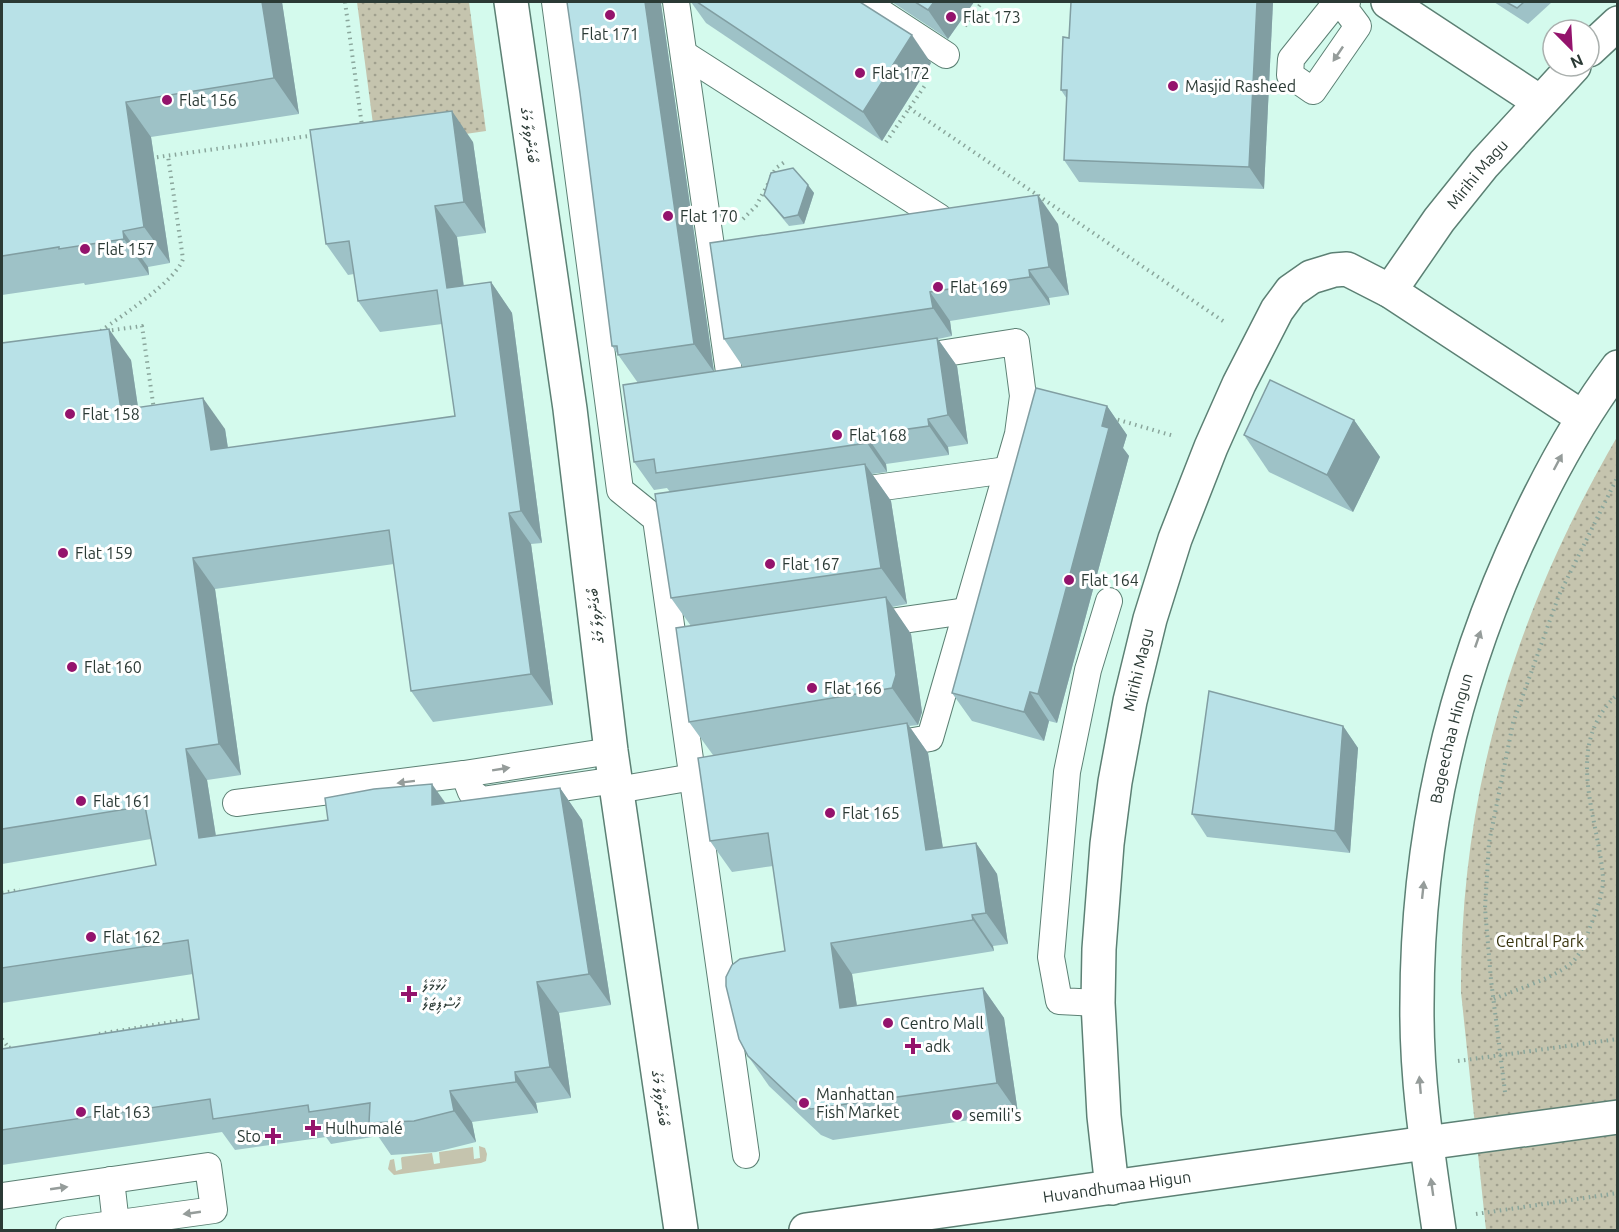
<svg xmlns="http://www.w3.org/2000/svg" width="1619" height="1232" viewBox="0 0 1619 1232" font-family="Ubuntu,'Noto Sans Thaana',sans-serif">
	<defs>
		<pattern id="park-dots" width="8" height="8" patternUnits="userSpaceOnUse" patternTransform="scale(1.5)"><rect width="8" height="8" fill="#c5c4ae"/><path d="M2 2h.1M6 6h.1" fill="none" stroke="#a0a08e" stroke-width="1.8" stroke-linecap="round"/></pattern>
	</defs>
	<rect width="100%" height="100%" fill="#d4faed"/>
	<path fill="#c5c4ae" d="M479,1146l6,2 2,6 -1,7 -5,2 -87,12 -6,-6 2,-9 4,-1 2,12 6,-2 -1,-11 1,-1 30,-4 2,11 6,-1 -1,-11 34,-5 1,12 6,-1z"/>
	<g fill="url(#park-dots)">
		<path d="M357,2h112l17,129 -110,16z"/>
		<path d="M1617,437v793h-131l-25,-238c-1,-203 55,-381 156,-555z"/>
	</g>
	<g fill="none" stroke-linecap="round" stroke-linejoin="round">
		<g stroke="#5c8074" stroke-width="28">
			<g id="lane">
				<path d="M555,2l65,488 36,29 90,636"/>
				<path d="M676,2l55,384"/>
				<path d="M865,2l81,53"/>
				<path d="M1343,6l15,20 -45,65 -23,-16 1,-16 40,-50 12,-3 4,-4"/>
				<path d="M684,54l255,163"/>
				<path d="M847,492l160,-22"/>
				<path d="M869,625l97,-14"/>
				<path d="M886,746l44,-8 88,-304 5,-38 -7,-54 -102,16"/>
				<path d="M611,751l-147,23 7,18 11,8 134,-20"/>
				<path d="M617,790l94,-16"/>
				<path d="M236,803l228,-29"/>
				<path d="M1098,1003l-39,-2 -8,-44 16,-185 21,-102 21,-69"/>
				<path d="M111,1180l5,44"/>
				<path d="M2,1196l206,-30 6,44 -145,20"/>
			</g>
		</g>
		<g stroke="#5c8074" stroke-width="36">
			<g id="street">
				<path d="M511,2l59,407 41,342 70,479"/>
				<path d="M1388,2l152,100"/>
				<path d="M1589,50l29,-27"/>
				<path id="s1" d="M1390,291l49,-71 45,-56 90,-98"/>
				<path d="M1426,1143l192,-26"/>
				<path id="s2" d="M1112,1188l-8,-72 -6,-113 1,-54 8,-105 8,-62 15,-81 20,-82 25,-80 36,-92 28,-63 38,-74 14,-19 20,-14 23,-7 13,-1 43,22 192,126"/>
			</g>
		</g>
		<g stroke="#5c8074" stroke-width="36">
			<g id="secondary">
				<path id="s3" d="M806,1230l620,-87"/>
				<path id="s4" d="M1439,1230c-11,-75 -23,-150 -22,-226 0,-167 37,-329 109,-480 26,-55 55,-108 92,-157"/>
			</g>
		</g>
		<g stroke="#8aa69c" stroke-width="4" stroke-dasharray="1.5 4.5" stroke-linecap="butt">
			<path d="M345,2l17,124"/>
			<path d="M965,26l17,-24"/>
			<path d="M909,108l317,215"/>
			<path d="M886,142l40,-58"/>
			<path d="M151,158l165,-23"/>
			<path d="M771,177l5,-9 10,-7"/>
			<path d="M743,219l13,-13 12,-22"/>
			<path d="M101,331c21,-16 74,-49 82,-72l-15,-103"/>
			<path d="M106,331l36,-5 12,84"/>
			<path d="M1112,418l62,18"/>
			<path d="M2,893l18,-3"/>
			<path d="M1494,999c23,-10 55,-19 75,-34 11,-8 16,-23 20,-35 6,-16 15,-37 14,-53 -5,-62 -41,-132 15,-183"/>
			<path d="M99,1034l85,-14"/>
			<path d="M2,1039l7,9 3,-1"/>
			<path d="M1458,1061l160,-22"/>
			<path d="M1505,1092l-14,-112 -6,-72 4,-65 24,-120 46,-128 59,-119"/>
			<path d="M1476,1214l142,-21"/>
		</g>
		<use href="#lane" stroke="#fff" stroke-width="26"/>
		<use href="#street" stroke="#fff" stroke-width="33"/>
		<use href="#secondary" stroke="#fff" stroke-width="33"/>
	</g>
	<g fill="#9ec2c7">
		<path d="M2,2h280l17,112 -148,23 19,126 -22,4 1,8 -64,10 -1,-2 -82,12z"/>
		<path d="M567,2h95l-1,2 53,367 29,-4 -19,-28 334,-115 11,71 -20,3 1,7 -100,16 2,15 -14,3 19,27 11,78 -20,3 1,8 -63,9 1,8 -15,2 19,27 16,103 -15,3 19,27 11,78 -4,13 -9,1 19,27 15,95 33,-5 21,31 11,70 -15,2 1,5 -142,23 5,32 126,-18 21,30 14,95 -185,27 -12,-5 -52,-49 -21,-30 37,-105 -12,-85 -41,6 -22,-31 3,-86 -24,-33 2,-96 -20,-28 -1,-106 -3,-4 -13,2 -20,-28 4,-79 -26,-37 -32,-253z"/>
		<path d="M691,2h169l71,61 -49,78 -176,-118z"/>
		<path d="M892,2h82l-26,37z"/>
		<path d="M1071,2h202l-9,187 -185,-7 -15,-22 3,-61 -6,-9 8,-52z"/>
		<path d="M1494,2h58l-24,22z"/>
		<path d="M473,142l13,91 -29,4 7,49 27,-4 21,31 30,230 -11,1 22,161 -120,17 -22,-31 -17,-127 -179,25 26,186 -34,5 9,56 230,-33 114,-15 22,32 29,185 -52,8 12,85 -35,5 2,10 -66,9 4,20 -40,10 -45,3 -13,-19 -47,8 -5,-7 -91,13 -13,-18 -220,33v-116l197,-30 -6,-45 -191,29v-109l154,-29 -5,-26 -149,25v-521l129,17 7,47 87,22 3,19 227,-32 -13,-92 -62,8 -22,-31 -4,-27 -6,1 -22,-31z"/>
		<path d="M808,185l6,8 -10,31 -15,2 -19,-23 -6,-8z"/>
		<path d="M1107,406l20,29 -4,13 6,8 -72,267 -8,-2 -5,20 -72,-20 -20,-28z"/>
		<path d="M1354,420l26,37 -27,55 -84,-40 -25,-37z"/>
		<path d="M1343,726l15,22 -8,105 -143,-16 -15,-23z"/>
	</g>
	<g fill="#819ea2">
		<path d="M262,2h20l17,112 -25,-36z"/>
		<path d="M645,2h17l-1,2 53,368 -20,-28z"/>
		<path d="M934,2h40l-26,37 -20,-29z"/>
		<path d="M1257,2h16l-9,187 -15,-22z"/>
		<path d="M912,35l19,28 -49,78 -19,-29z"/>
		<path d="M126,102l25,35 19,126 -26,-36z"/>
		<path d="M452,111l21,31 13,91 -22,-31z"/>
		<path d="M808,185l6,8 -10,31 -6,-9z"/>
		<path d="M1038,195l20,29 11,71 -20,-28z"/>
		<path d="M435,206l22,31 11,82 -21,-31z"/>
		<path d="M123,231l25,36 1,8 -25,-36z"/>
		<path d="M1029,270l20,28 1,7 -20,-28z"/>
		<path d="M491,282l21,31 30,230 -21,-32z"/>
		<path d="M930,292l20,29 2,15 -19,-28z"/>
		<path d="M109,329l22,31 12,81 -22,-31z"/>
		<path d="M937,338l20,28 11,78 -20,-29z"/>
		<path d="M203,398l22,31 8,53 -22,-32z"/>
		<path d="M1107,406l20,29 -4,13 6,8 -72,267 -19,-29z"/>
		<path d="M928,419l20,28 1,8 -20,-29z"/>
		<path d="M1354,420l26,37 -27,55 -26,-37z"/>
		<path d="M866,435l20,29 1,8 -20,-29z"/>
		<path d="M865,464l26,37 16,103 -26,-36z"/>
		<path d="M509,513l22,31 22,161 -22,-31z"/>
		<path d="M193,558l22,31 26,186 -22,-31z"/>
		<path d="M886,597l25,37 11,78 -4,13 -26,-37z"/>
		<path d="M1030,692l19,29 -5,20 -20,-29z"/>
		<path d="M907,723l21,30 20,128 -22,-31z"/>
		<path d="M1343,726l15,22 -8,105 -15,-22z"/>
		<path d="M186,749l21,31 14,89 -22,-31z"/>
		<path d="M432,784l22,31 -22,-10z"/>
		<path d="M560,788l22,32 29,185 -22,-31z"/>
		<path d="M976,843l21,31 11,70 -22,-31z"/>
		<path d="M972,915l21,31 1,5 -21,-31z"/>
		<path d="M831,943l21,31 10,65 -22,-31z"/>
		<path d="M537,982l22,31 12,85 -21,-31z"/>
		<path d="M983,988l21,30 14,95 -21,-30z"/>
		<path d="M515,1072l21,31 2,10 -22,-31z"/>
		<path d="M450,1091l22,31 4,20 -22,-31z"/>
	</g>
	<g fill="#b8e1e7" stroke="#819ea2" stroke-width="1.5">
		<path d="M2,2h260l12,76 -148,24 18,125 -21,4 1,8 -65,10v-2l-57,9z"/>
		<path d="M567,2h78l49,342 -76,11 -1,-9h-5l-32,-253z"/>
		<path d="M697,2h163l52,33 -49,77z"/>
		<path d="M915,2h19l-6,8z"/>
		<path d="M1071,2h186l-8,165 -185,-7 3,-70h-6l2,-53 6,1z"/>
		<path d="M1506,2h18l-7,6z"/>
		<path d="M452,111l12,91 -29,4 12,82 44,-6 30,229 -12,2 22,161 -120,17 -22,-161 -196,28 26,186 -33,5 13,89 129,-18 -3,-22 49,-9 58,-5v21l128,-17 29,186 -52,8 13,85 -35,5 1,10 -66,9 4,20 -40,10 -45,2 1,-20 -61,9 -1,-7 -95,14 -3,-20 -208,31v-81l197,-30 -11,-79 -186,28v-74l154,-29 -11,-59 -143,23v-486l107,-14 12,81 82,-12 8,52 244,-34 -18,-126 -79,11 -9,-60 -23,3 -16,-114z"/>
		<path d="M793,168l15,17 -10,30 -14,3 -20,-23 7,-22z"/>
		<path d="M1038,195l11,72 -20,3 1,7 -100,15 3,16 -209,31 -14,-96z"/>
		<path d="M937,338l11,77 -20,4 1,7 -63,9 1,8 -211,30 -2,-14 -20,3 -11,-77z"/>
		<path d="M1270,380l84,40 -27,55 -83,-40z"/>
		<path d="M1036,388l71,18 -5,20 7,2 -71,266 -8,-2 -6,20 -72,-19z"/>
		<path d="M865,464l16,104 -210,30 -16,-104z"/>
		<path d="M886,597l10,78 -4,13 -203,34 -13,-94z"/>
		<path d="M1209,691l134,35 -8,105 -143,-17z"/>
		<path d="M907,723l19,127 50,-7 10,70 -14,2 1,5 -142,23 9,65 143,-20 14,95 -186,26 -11,-4 -52,-49 -9,-17 -13,-53v-9l6,-12 8,-6 45,-8 -17,-118 -58,8 -12,-83z"/>
	</g>
	<defs><path id="oneway-solid" d="M-6-.8H1V-3.2L6.5 0L1 3.2V.8H-6Z" transform="scale(1.5)"/></defs>
	<g fill="#959c9a">
		<use href="#oneway-solid" transform="translate(1338 54) rotate(124)"/>
		<use href="#oneway-solid" transform="translate(1558 462) rotate(-62)"/>
		<use href="#oneway-solid" transform="translate(1478 639) rotate(-71)"/>
		<use href="#oneway-solid" transform="translate(501 769) rotate(-9)"/>
		<use href="#oneway-solid" transform="translate(406 782) rotate(173)"/>
		<use href="#oneway-solid" transform="translate(1423 890) rotate(-84)"/>
		<use href="#oneway-solid" transform="translate(1420 1085) rotate(-95)"/>
		<use href="#oneway-solid" transform="translate(1432 1187) rotate(-98)"/>
		<use href="#oneway-solid" transform="translate(59 1188) rotate(-8)"/>
		<use href="#oneway-solid" transform="translate(192 1213) rotate(172)"/>
	</g>
	<g fill="#94136c" stroke="#fff" stroke-width="2">
		<circle cx="610" cy="15" r="6"/>
		<circle cx="951" cy="17" r="6"/>
		<circle cx="860" cy="73" r="6"/>
		<circle cx="1173" cy="86" r="6"/>
		<circle cx="167" cy="100" r="6"/>
		<circle cx="668" cy="216" r="6"/>
		<circle cx="85" cy="249" r="6"/>
		<circle cx="938" cy="287" r="6"/>
		<circle cx="70" cy="414" r="6"/>
		<circle cx="837" cy="435" r="6"/>
		<circle cx="63" cy="553" r="6"/>
		<circle cx="770" cy="564" r="6"/>
		<circle cx="1069" cy="580" r="6"/>
		<circle cx="72" cy="667" r="6"/>
		<circle cx="812" cy="688" r="6"/>
		<circle cx="81" cy="801" r="6"/>
		<circle cx="830" cy="813" r="6"/>
		<circle cx="91" cy="937" r="6"/>
		<path d="M406 985h6v6h6v6h-6v6h-6v-6h-6v-6h6z"/>
		<circle cx="888" cy="1023" r="6"/>
		<path d="M910 1037h6v6h6v6h-6v6h-6v-6h-6v-6h6z"/>
		<circle cx="804" cy="1103" r="6"/>
		<circle cx="81" cy="1112" r="6"/>
		<circle cx="957" cy="1115" r="6"/>
		<path d="M310 1119h6v6h6v6h-6v6h-6v-6h-6v-6h6z"/>
		<path d="M270 1127h6v6h6v6h-6v6h-6v-6h-6v-6h6z"/>
	</g>
	<g text-anchor="middle" dominant-baseline="central" stroke-width="6" stroke-linejoin="round" paint-order="stroke">
		<g font-size="16" fill="#2b3a35" stroke="#fff" text-anchor="start">
			<text x="963" y="17">Flat 173</text>
			<text x="610" y="34" text-anchor="middle">Flat 171</text>
			<text x="872" y="73">Flat 172</text>
			<text x="1185" y="86">Masjid Rasheed</text>
			<text x="179" y="100">Flat 156</text>
			<text x="680" y="216">Flat 170</text>
			<text x="97" y="249">Flat 157</text>
			<text x="950" y="287">Flat 169</text>
			<text x="82" y="414">Flat 158</text>
			<text x="849" y="435">Flat 168</text>
			<text x="75" y="553">Flat 159</text>
			<text x="782" y="564">Flat 167</text>
			<text x="1081" y="580">Flat 164</text>
			<text x="84" y="667">Flat 160</text>
			<text x="824" y="688">Flat 166</text>
			<text x="93" y="801">Flat 161</text>
			<text x="842" y="813">Flat 165</text>
			<text x="103" y="937">Flat 162</text>
			<text x="422" y="985">ހުޅުމާލެ<tspan x="422" dy="18">ހޮސްޕިޓަލް</tspan></text>
			<text x="900" y="1023">Centro Mall</text>
			<text x="925" y="1046">adk</text>
			<text x="816" y="1094">Manhattan<tspan x="816" dy="18">Fish Market</tspan></text>
			<text x="93" y="1112">Flat 163</text>
			<text x="969" y="1115">semili's</text>
			<text x="325" y="1128">Hulhumalé</text>
			<text x="261" y="1136" text-anchor="end">Sto</text>
		</g>
		<g font-size="16" fill="#2b3a35" stroke="#fff">
			<text transform="translate(530 135) rotate(82)">ބޯގަންވިލާ މަގު</text>
			<text stroke="none"><textPath href="#s1" startOffset="146">Mirihi Magu</textPath></text>
			<text transform="translate(595 616) rotate(-97)">ބޯގަންވިލާ މަގު</text>
			<text stroke="none"><textPath href="#s2" startOffset="522">Mirihi Magu</textPath></text>
			<text stroke="none"><textPath href="#s4" startOffset="496">Bageechaa Hingun</textPath></text>
			<text transform="translate(661 1098) rotate(82)">ބޯގަންވިލާ މަގު</text>
			<text stroke="none"><textPath href="#s3" startOffset="314">Huvandhumaa Higun</textPath></text>
		</g>
		<g font-size="16" fill="#37330c" stroke="#fff">
			<text x="1540" y="941">Central Park</text>
		</g>
	</g>
	<rect width="1619" height="1232" fill="none" stroke="#2b3a35" stroke-width="6"/>
	<g transform="translate(1571 48) rotate(156)"><circle r="28" fill="#ffffff" stroke="#aab0ae" stroke-width="1.5"/>
	<path d="M0-4.5L10 22L0 15L-10 22Z" fill="#94136c"/>
	<text y="-9" font-size="16" font-weight="bold" text-anchor="middle" fill="#2b3a35">N</text>
	</g>
</svg>
